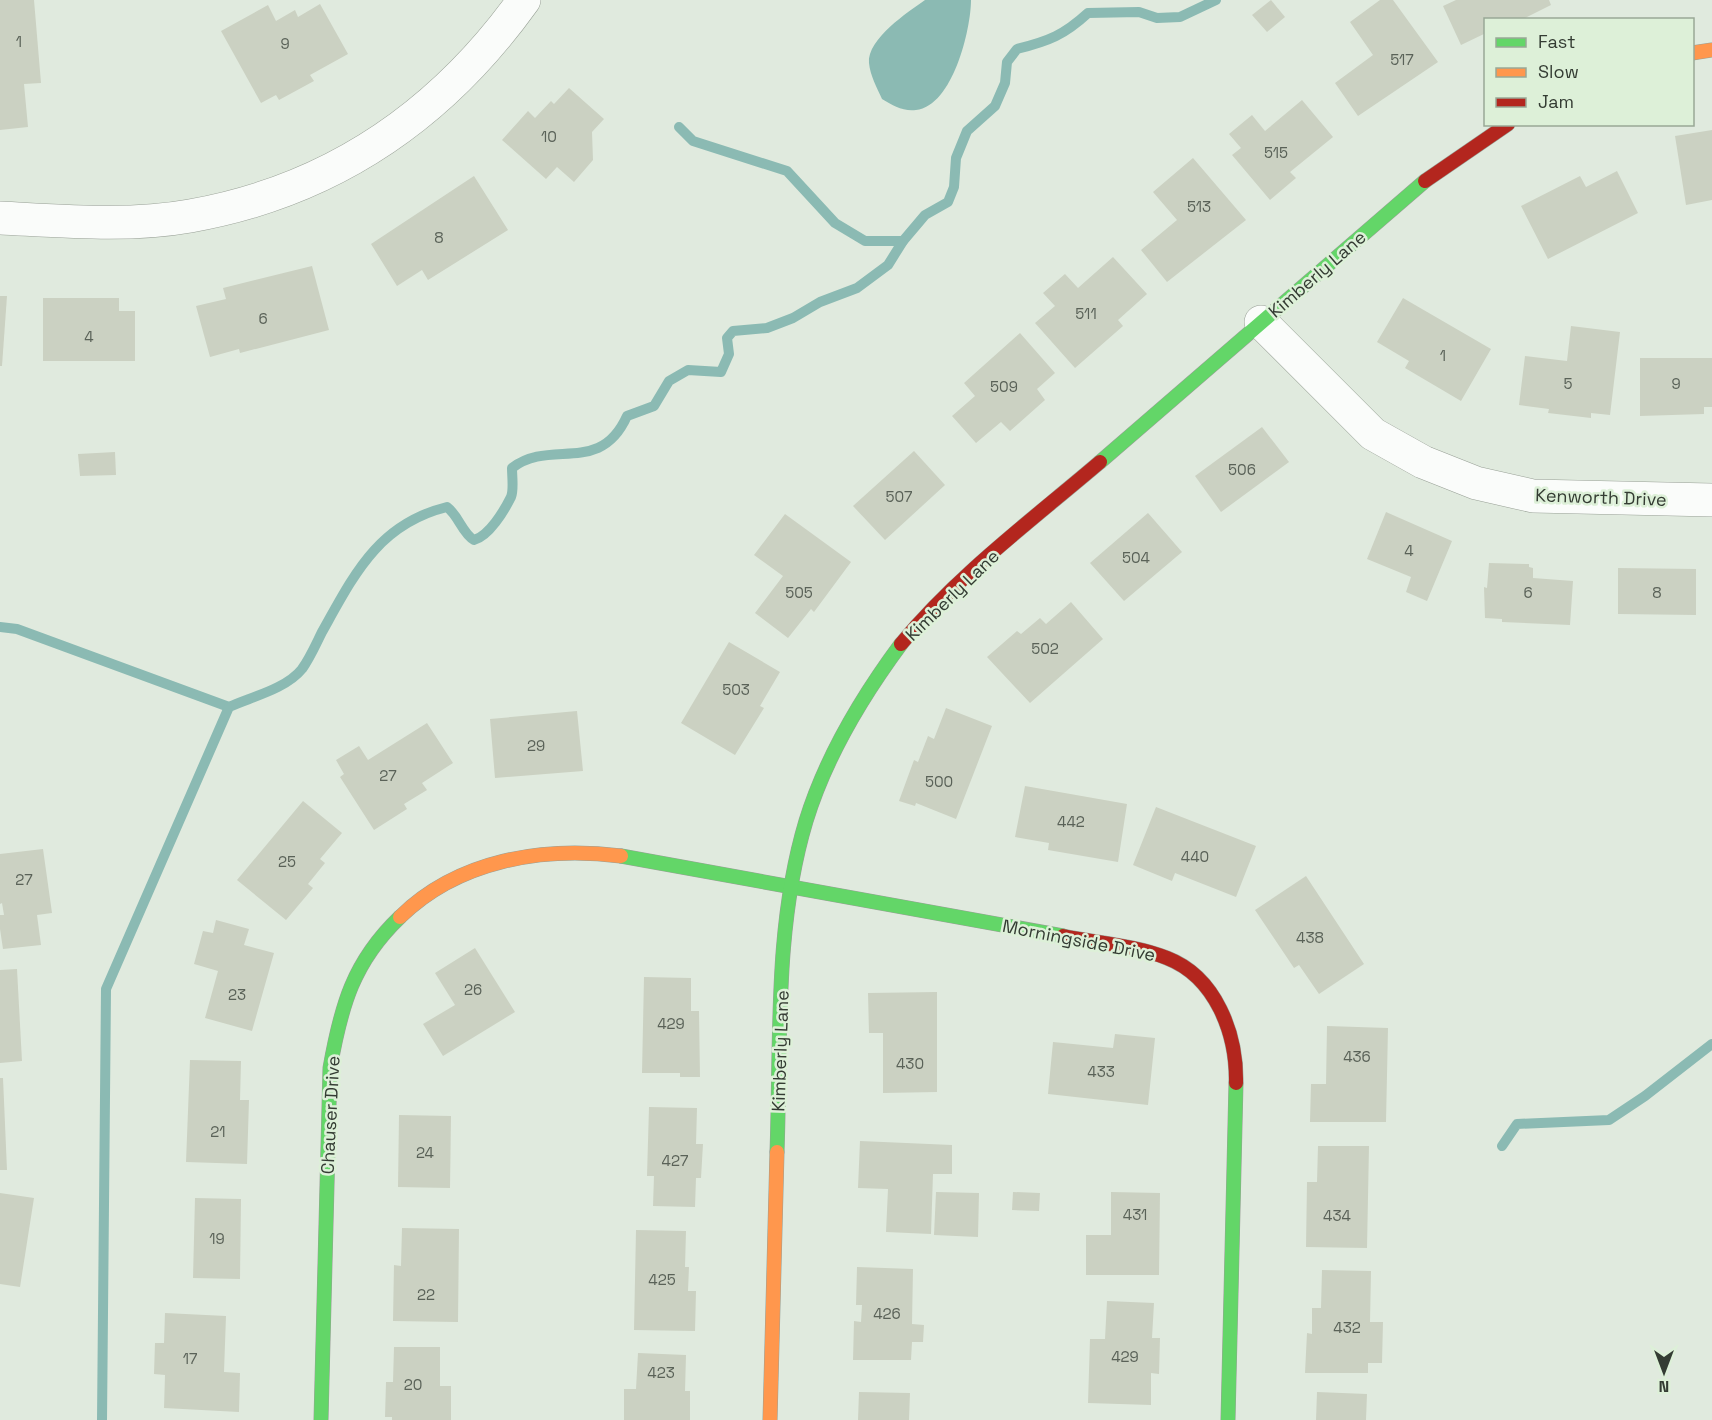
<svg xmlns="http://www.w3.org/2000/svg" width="1712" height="1420" viewBox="0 0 1712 1420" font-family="'Space Grotesk',sans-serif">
	<rect width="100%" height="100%" fill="#e0eade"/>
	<path fill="#8bbab3" d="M925,0h46c0,29 -18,106 -55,110 -12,2 -24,-5 -34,-11 -5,-11 -12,-24 -13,-36 -2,-24 39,-51 56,-63z"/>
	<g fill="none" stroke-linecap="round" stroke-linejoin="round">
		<g stroke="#8bbab3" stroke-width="10">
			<path d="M679,127l14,14 94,30 48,52 30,18h38"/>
			<path d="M0,627l17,2 212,78"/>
			<path d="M1502,1146l15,-22 92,-4 36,-24 67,-52"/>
			<path d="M102,1420l4,-431 123,-282c22,-10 57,-18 73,-38 8,-11 14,-25 20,-37 32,-57 56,-108 125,-125 12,9 15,26 27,33 15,-4 30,-29 37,-43 3,-7 1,-20 1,-29 39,-30 88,8 115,-52l27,-10 15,-25 19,-11 33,2 8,-18 -2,-16 6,-7 34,-3 26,-10 27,-16 37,-14 31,-23 15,-24 22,-26 23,-13 6,-15 2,-29 11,-27 28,-25 10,-23 2,-21 10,-13c32,-8 47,-14 71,-36l51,-1 18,6 23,-1 36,-17"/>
		</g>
	</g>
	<g fill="#cbd1c2">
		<path d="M0,0h34l7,83 -17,1 4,43 -28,3z"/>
		<path d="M1271,0l14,17 -18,15 -15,-17z"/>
		<path d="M1380,0h13l45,62 -80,54 -23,-33 38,-28 -23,-33z"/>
		<path d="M1456,0h93l2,5 -30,15h-35v13l-25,12 -18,-39z"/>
		<path d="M320,4l28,50 -38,21 4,6 -35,19 -3,-5 -15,8 -40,-72 47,-26 8,16 19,-11 3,7z"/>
		<path d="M569,88l35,31 -12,13 1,28 -19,22 -17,-15 -11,12 -44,-39 26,-29 7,7 16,-17 3,3z"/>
		<path d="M1302,100l31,37 -43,35 6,6 -26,22 -38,-45 9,-7 -12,-14 23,-19 13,16z"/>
		<path d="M1712,130v70l-26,5 -11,-69z"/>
		<path d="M1193,158l53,62 -79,62 -26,-32 36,-30 -24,-28z"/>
		<path d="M1617,171l21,42 -90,46 -27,-53 59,-30 6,11z"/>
		<path d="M474,176l34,54 -80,50 -6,-10 -25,16 -26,-42z"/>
		<path d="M1113,257l34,37 -29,26 5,6 -48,42 -40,-45 20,-17 -12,-13 22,-19 13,14z"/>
		<path d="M312,266l17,64 -89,23 -1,-4 -29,8 -14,-51 30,-7 -3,-11z"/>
		<path d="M0,296h7l-5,70h-2z"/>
		<path d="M43,298h76v13h16v50h-92z"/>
		<path d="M1403,298l88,51 -30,52 -56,-33 4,-7 -32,-19z"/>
		<path d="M1571,326l49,6 -10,83 -19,-2v5l-43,-5 1,-4 -30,-4 6,-49 42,5z"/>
		<path d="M1020,333l35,40 -18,16 8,11 -35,31 -9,-9 -25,21 -24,-27 23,-20 -11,-13z"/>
		<path d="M1640,358h72v49h-8v7l-64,2z"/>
		<path d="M1262,427l27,35 -68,50 -26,-36z"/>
		<path d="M914,451l31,34 -60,55 -32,-34z"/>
		<path d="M115,452l1,23 -36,1 -2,-22z"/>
		<path d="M1386,512l66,29 -25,60 -21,-9 5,-15 -44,-18z"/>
		<path d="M1148,513l34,39 -58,49 -34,-38z"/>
		<path d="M785,514l66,48 -37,50 -3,-3 -23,29 -33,-25 28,-37 -29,-21z"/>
		<path d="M1489,563l40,1v3l4,1v10l40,3 -3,44 -68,-3v-3l-17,-1 -1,-31 3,1z"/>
		<path d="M1618,568l78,1v46l-78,-1z"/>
		<path d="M1071,602l32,37 -73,64 -43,-46 30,-26 4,3 19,-16 6,6z"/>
		<path d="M729,642l51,30 -20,34 4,2 -29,47 -54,-32z"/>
		<path d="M946,708l46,18 -36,93 -40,-16 -1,3 -16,-5 15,-41 4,2 10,-26 6,3z"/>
		<path d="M577,711l6,60 -88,7 -5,-59z"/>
		<path d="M427,723l26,40 -31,20 5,7 -23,14 3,5 -33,21 -34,-53 4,-3 -8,-14 23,-14 9,14z"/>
		<path d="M1025,786l102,18 -9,58 -70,-12 1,-7 -34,-6z"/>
		<path d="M303,801l39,32 -22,26 5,4 -17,21 5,4 -27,32 -49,-40z"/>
		<path d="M1156,807l100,39 -20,51 -61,-24 -3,8 -39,-16z"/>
		<path d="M43,849l9,64 -15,2 4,30 -38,4 -3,-20v-14h4l-2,-12 -2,1v-50z"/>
		<path d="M1306,876l58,88 -45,30 -20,-29 -5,3 -39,-58z"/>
		<path d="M216,920l33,9 -5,16 30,8 -22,78 -47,-13 13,-47 -24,-7 9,-33 10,2z"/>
		<path d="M475,948l40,64 -72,44 -20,-32 32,-19 -20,-32z"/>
		<path d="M17,969l5,92 -22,2v-93z"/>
		<path d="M644,977l47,1v33h8l1,66h-20v-4h-38z"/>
		<path d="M937,992v100l-54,1v-60h-14l-1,-40z"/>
		<path d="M1327,1026l61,2 -2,94h-76l1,-38h15z"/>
		<path d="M1115,1034l40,4 -7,67 -100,-11 5,-52 60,6z"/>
		<path d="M190,1060l51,1 -1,39h9l-2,64 -61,-2z"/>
		<path d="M0,1078h3l4,92h-7z"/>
		<path d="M649,1107l48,1 -1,36h7l-2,34h-5l-1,29 -42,-1 1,-30h-7z"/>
		<path d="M399,1115l52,1 -1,72 -52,-1z"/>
		<path d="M860,1141l92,4v29h-19l-2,60 -45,-2 2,-43 -30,-1z"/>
		<path d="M1318,1146h51l-2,102 -61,-1 1,-65h10z"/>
		<path d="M936,1192l43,1 -1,44 -44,-2z"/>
		<path d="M1013,1192l27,1 -1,18 -27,-1z"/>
		<path d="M1111,1192l49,1 -1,82h-73v-40h25z"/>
		<path d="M0,1193l34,5 -14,89 -20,-3z"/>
		<path d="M195,1198l46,1 -1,80 -47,-1z"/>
		<path d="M402,1228l57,1 -1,93 -65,-1 1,-56 7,1z"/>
		<path d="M636,1230l50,1 -1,36h4l-1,24h8l-1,40 -61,-1z"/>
		<path d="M857,1267l56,2 -1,55 12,1 -1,17h-11l-1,18h-58l1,-39 7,1 1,-17h-6z"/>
		<path d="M1322,1270l49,1 -1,51h13l-1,41h-14v10h-63l2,-40 5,1v-26h9z"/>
		<path d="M1107,1301l47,2 -2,35h8l-1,36 -8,-1v32l-63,-2 2,-64h15z"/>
		<path d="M165,1313l61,3 -2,56 16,1 -1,39 -75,-4 1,-33 -11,-1 1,-31h9z"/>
		<path d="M394,1347h46v39h11v34h-59v-3h-7l1,-35h7z"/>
		<path d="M638,1353l48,2 -1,36h5v29h-66v-31h12z"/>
		<path d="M859,1392l51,1 -1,27h-51z"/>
		<path d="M1317,1392l50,2 -1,26h-50z"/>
	</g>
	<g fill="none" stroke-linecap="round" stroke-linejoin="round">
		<g stroke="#98a096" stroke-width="34">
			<g id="street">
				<path d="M0,218c62,3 129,9 190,-2 142,-25 251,-100 334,-216"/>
				<path d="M1261,322l112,112 50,28 53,21 57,13 179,4"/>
			</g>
		</g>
		<g stroke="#98a096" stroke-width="15">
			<g id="fast">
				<path d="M1100,462l325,-281"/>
				<path d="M621,856l442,80"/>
				<path d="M777,1152c4,-109 -3,-225 29,-331 20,-65 55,-123 95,-177"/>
				<path d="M321,1420l9,-352c11,-62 23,-106 70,-151"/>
				<path d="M1228,1420l8,-337"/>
			</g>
		</g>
		<g stroke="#98a096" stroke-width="15">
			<g id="slow">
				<path d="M1692,53l20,-3"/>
				<path d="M400,917c58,-57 143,-71 221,-61"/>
				<path d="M770,1420l7,-268"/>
			</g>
		</g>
		<g stroke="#98a096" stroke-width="15">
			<g id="jam">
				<path d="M1425,181l83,-57"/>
				<path d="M901,644c57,-69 131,-124 199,-182"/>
				<path d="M1063,936c33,7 72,9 104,22 49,19 70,76 69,125"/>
			</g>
		</g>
		<use href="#street" stroke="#fafcfa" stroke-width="33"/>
		<use href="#fast" stroke="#63d668" stroke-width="14"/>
		<use href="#slow" stroke="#ff974d" stroke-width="14"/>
		<use href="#jam" stroke="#b3261e" stroke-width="14"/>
	</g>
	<g text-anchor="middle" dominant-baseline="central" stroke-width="5" stroke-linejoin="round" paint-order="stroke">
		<g font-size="15" fill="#5a6258">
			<text x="19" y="41">1</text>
			<text x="285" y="43">9</text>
			<text x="1402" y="59">517</text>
			<text x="549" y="136">10</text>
			<text x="1276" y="152">515</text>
			<text x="1199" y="206">513</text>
			<text x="439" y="237">8</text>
			<text x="1086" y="313">511</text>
			<text x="263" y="318">6</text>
			<text x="89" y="336">4</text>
			<text x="1443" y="355">1</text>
			<text x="1568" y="383">5</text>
			<text x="1676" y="383">9</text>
			<text x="1004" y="386">509</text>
			<text x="1242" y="469">506</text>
			<text x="899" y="496">507</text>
			<text x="1409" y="550">4</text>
			<text x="1136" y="557">504</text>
			<text x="799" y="592">505</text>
			<text x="1528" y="592">6</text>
			<text x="1657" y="592">8</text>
			<text x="1045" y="648">502</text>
			<text x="736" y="689">503</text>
			<text x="536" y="745">29</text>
			<text x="388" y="775">27</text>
			<text x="939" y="781">500</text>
			<text x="1071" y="821">442</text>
			<text x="1195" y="856">440</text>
			<text x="287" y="861">25</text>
			<text x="24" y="879">27</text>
			<text x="1310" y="937">438</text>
			<text x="473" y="989">26</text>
			<text x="237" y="994">23</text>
			<text x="671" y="1023">429</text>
			<text x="1357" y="1056">436</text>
			<text x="910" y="1063">430</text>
			<text x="1101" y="1071">433</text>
			<text x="218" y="1131">21</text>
			<text x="425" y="1152">24</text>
			<text x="675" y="1160">427</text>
			<text x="1135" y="1214">431</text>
			<text x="1337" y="1215">434</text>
			<text x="217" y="1238">19</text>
			<text x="662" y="1279">425</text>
			<text x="426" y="1294">22</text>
			<text x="887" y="1313">426</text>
			<text x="1347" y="1327">432</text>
			<text x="1125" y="1356">429</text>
			<text x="190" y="1358">17</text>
			<text x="661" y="1372">423</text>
			<text x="413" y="1384">20</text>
		</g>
		<g font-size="18" fill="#343c33" stroke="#ddf0d8">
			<text transform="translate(1317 274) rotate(-41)">Kimberly Lane</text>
			<text transform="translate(1601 497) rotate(2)">Kenworth Drive</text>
			<text transform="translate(952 595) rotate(-44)">Kimberly Lane</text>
			<text transform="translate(1079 940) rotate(11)">Morningside Drive</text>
			<text transform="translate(780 1051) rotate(-88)">Kimberly Lane</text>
			<text transform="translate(330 1115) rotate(-87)">Chauser Drive</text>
		</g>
	</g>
	<rect x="1484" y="18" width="210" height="108" fill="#ddf0d8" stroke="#99a896" stroke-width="1.5"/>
	<rect x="1496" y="38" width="30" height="9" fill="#63d668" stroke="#99a896" stroke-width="1.5"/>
	<text x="1538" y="48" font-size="18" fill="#343c33">Fast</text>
	<rect x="1496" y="68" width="30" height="9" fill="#ff974d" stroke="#99a896" stroke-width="1.5"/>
	<text x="1538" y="78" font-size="18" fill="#343c33">Slow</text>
	<rect x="1496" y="98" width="30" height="9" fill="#b3261e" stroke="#99a896" stroke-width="1.5"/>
	<text x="1538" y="108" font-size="18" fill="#343c33">Jam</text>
	<g transform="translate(1664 1372) rotate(180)" stroke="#ddf0d8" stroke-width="4.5" paint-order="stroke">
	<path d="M0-4.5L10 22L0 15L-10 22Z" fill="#343c33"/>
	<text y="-9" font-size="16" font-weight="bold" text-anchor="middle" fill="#343c33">N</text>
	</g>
</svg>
